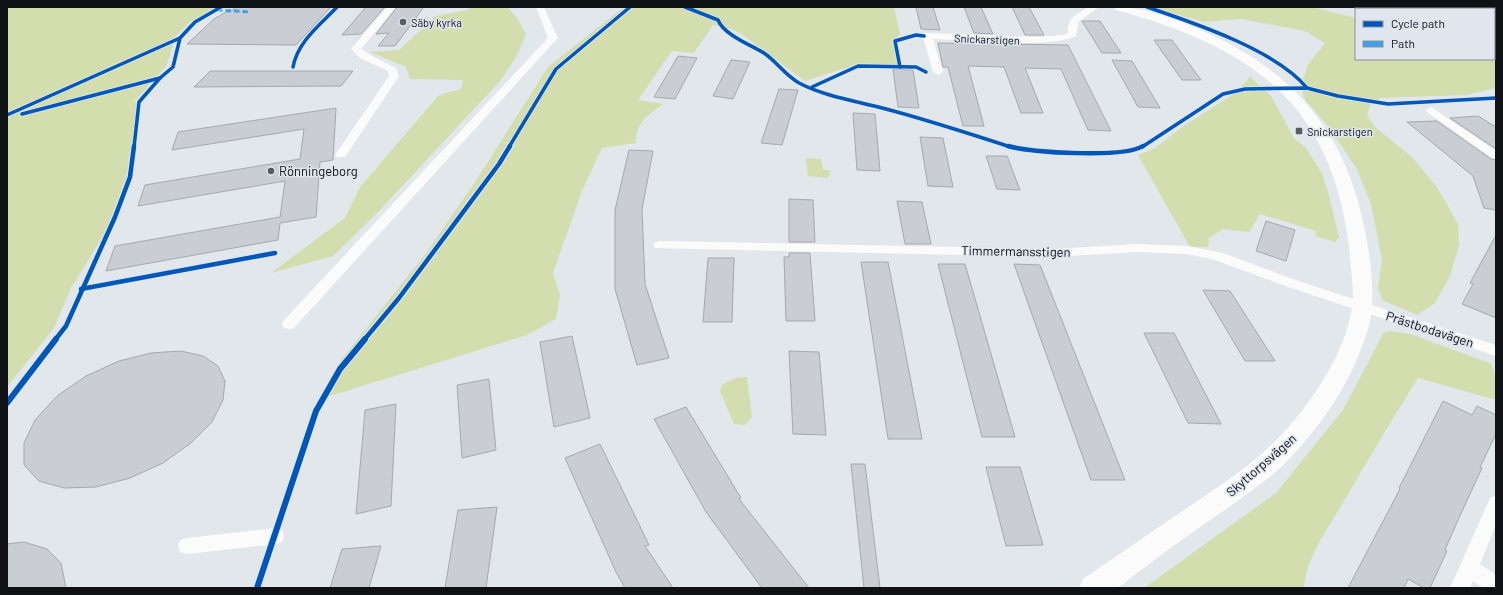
<svg xmlns="http://www.w3.org/2000/svg" width="1503" height="595" viewBox="0 0 1503 595" font-family="Barlow,sans-serif">
	<rect width="100%" height="100%" fill="#e2e7ec"/>
	<g fill="#d3ddae">
		<path d="M7,7h209l-26,15 -15,15 -8,28 -33,37h5l-9,75 -15,40 -44,71 -17,40 -47,59z"/>
		<path d="M470,7h37l10,11 9,16 -10,23 -15,23 -123,132 -45,44 -62,17 74,-55 15,-31 79,-92 22,-6 2,-9 -53,-1 -4,-12 -36,-15 29,-2 37,-34 31,-6z"/>
		<path d="M624,7h270l6,27 -7,7 5,24 -40,-1 -53,17 -59,-44 -14,-8 -19,-4 -19,28 -22,-2 -34,49 25,4c-15,11 -28,19 -27,39l-34,5 -20,43 -29,82 7,22 -4,24 -29,16 -207,64 21,-39 86,-108 50,-73 71,-112z"/>
		<path d="M1151,7h161l44,11v41h138v-47l2,1v75l-30,7 -85,3 -11,7 -3,11 9,12 35,28 26,31 21,37 1,21 -9,31 -15,27 -18,12 -35,-15 -4,-12 4,-29 -11,-55 -14,-35 -29,-43 -22,-25 -7,-16 6,-10 2,-9 18,-23 -20,-12 -64,-12 -37,3z"/>
		<path d="M1250,77l21,19 23,42 11,9 17,26 7,22 10,42 -4,5 -20,-6 1,-5 -56,-17 -11,18 -26,-3 -14,9 -1,9h-18l-52,-92 17,-7 27,-21 55,-35z"/>
		<path d="M806,158l15,1 2,10 8,2 -3,7 -20,-2z"/>
		<path d="M1390,331l20,3 82,30 4,17v19l-78,-22c-26,41 -51,83 -75,125 -16,26 -37,55 -39,85h-160l132,-95 67,-83 41,-78z"/>
		<path d="M747,377l5,40 -7,8 -11,-1 -14,-33 2,-6 13,-7z"/>
	</g>
	<g fill="#cacdd2" stroke="#a5a8ac">
		<path d="M236,7h95l-35,38 -109,-1 27,-25 12,-7h4z"/>
		<path d="M366,7h19l-24,27 -19,1z"/>
		<path d="M397,7h27l-29,39h-17l11,-13 -13,1z"/>
		<path d="M916,7h17l7,23 -19,-1z"/>
		<path d="M964,7h17l12,27 -19,-1z"/>
		<path d="M1012,7h17l15,28h-19z"/>
		<path d="M1082,21h18l21,32h-19z"/>
		<path d="M1154,40h18l29,40h-19z"/>
		<path d="M938,43l130,2 43,86 -23,-1 -27,-61 -36,-1 18,45h-22l-17,-46 -36,-1 16,60h-21l-15,-59h-5z"/>
		<path d="M678,56l19,2 -22,41 -21,-2z"/>
		<path d="M731,60l19,2 -17,37 -20,-3z"/>
		<path d="M1112,60l20,1 28,47 -22,-1z"/>
		<path d="M893,69l20,1 6,38 -21,-1z"/>
		<path d="M210,71h143l-12,15 -147,1z"/>
		<path d="M779,89l19,1 -16,55 -21,-2z"/>
		<path d="M336,108l-3,52 -13,2 -4,55 -36,6 -2,17 -172,31 9,-25 165,-29 5,-36 -147,25 7,-21 155,-26 4,-30 -132,21 6,-18z"/>
		<path d="M853,113l22,1 5,57 -23,-1z"/>
		<path d="M1478,116l18,11v22l-46,-31z"/>
		<path d="M1437,121l54,38 5,1v50l-12,-2 -11,-32 -66,-54z"/>
		<path d="M920,137l23,1 10,49 -25,-1z"/>
		<path d="M629,150l24,1 -11,58 3,75 24,74 -32,7 -22,-76v-79z"/>
		<path d="M986,156h21l13,34 -23,-1z"/>
		<path d="M789,199l24,1 2,42h-26z"/>
		<path d="M897,201l25,1 9,42h-26z"/>
		<path d="M1266,221l29,9 -9,31 -30,-10z"/>
		<path d="M1496,235v83l-34,-14 11,-20 -3,-1z"/>
		<path d="M789,253h21l5,68h-29l-2,-64h5z"/>
		<path d="M708,258h26l-2,64h-29z"/>
		<path d="M861,262h27l34,177h-34z"/>
		<path d="M938,264h27l50,173h-33z"/>
		<path d="M1014,264l26,1 85,215h-34z"/>
		<path d="M1203,290l27,1 45,70h-30z"/>
		<path d="M1144,333h30l47,91 -33,-1z"/>
		<path d="M572,336l18,82 -36,9 -14,-85z"/>
		<path d="M181,351l22,5 15,10 7,15 -2,19 -11,22 -21,21 -28,20 -33,15 -34,9 -32,1 -25,-7 -15,-16v-22l11,-23 22,-24 29,-20 33,-15 32,-8z"/>
		<path d="M789,351l30,1 7,83 -33,-1z"/>
		<path d="M489,379l7,71 -34,8 -5,-73z"/>
		<path d="M1443,401l29,14 5,-9 19,9v19l-16,33 2,1 -24,52 -13,30 2,1 -17,37h-6l-16,-9 -4,9h-56l52,-99 -1,-1z"/>
		<path d="M396,404l-5,102 -35,8 9,-104z"/>
		<path d="M686,407l55,91 -2,1 70,89h-47l-56,-76 -52,-93z"/>
		<path d="M600,444l49,101 -4,1 28,42h-48l-9,-16 -51,-114z"/>
		<path d="M851,464h14l15,124h-16z"/>
		<path d="M986,467h34l23,78 -37,1z"/>
		<path d="M497,507l-11,81h-41l13,-78z"/>
		<path d="M24,542l23,7 14,14 5,25h-59v-44z"/>
		<path d="M381,546l-12,42h-39l12,-39z"/>
	</g>
	<g fill="none" stroke-linecap="round" stroke-linejoin="round">
		<g fill="#fbfbfc" fill-rule="evenodd">
			<path d="M387,7h9l-35,42 11,7 24,12 3,8 -54,81h-8l-2,-2 54,-79 -1,-5 -28,-13 -9,-9z"/>
			<path d="M536,7h8l14,31 -2,2 -262,288 -5,1 -5,-1 -2,-4 2,-4 264,-282z"/>
			<path d="M1089,7h10l-20,14 -3,15c-27,13 -110,4 -143,3l10,33 -5,3 -5,-3 -9,-32 -5,-4 5,-3 114,4 25,-2 5,-2c-1,-16 9,-19 21,-26z"/>
			<path d="M1485,7h11v4l-10,-2z"/>
			<path d="M1431,107l65,44v8l-4,-1 -65,-46 -1,-2z"/>
			<path d="M660,241l393,8 83,-5 51,2 36,7 78,29 195,63v11l-205,-68 -76,-28 -28,-6 -51,-2 -83,5 -398,-9 -2,-3 2,-3z"/>
			<path d="M1496,495v30l-16,39 16,11v13h-13l-10,-7 -3,7h-20l40,-90z"/>
			<path d="M275,528l7,2 2,6 -2,6 -7,2 -88,10 -7,-2 -2,-6 2,-6 7,-2z"/>
		</g>
		<path fill="#fbfbfc" fill-rule="evenodd" d="M1114,7c32,0 62,12 91,25 98,44 146,109 163,215 4,26 7,53 1,78 -14,53 -50,106 -89,143 -24,21 -51,39 -77,57 -23,16 -45,32 -67,49 -6,4 -15,13 -22,14 -11,2 -24,0 -35,0l4,-9c32,-22 63,-43 95,-65 40,-27 82,-53 114,-91 27,-32 53,-73 60,-115 2,-13 0,-27 -1,-40 -5,-69 -25,-137 -78,-183 -44,-39 -102,-60 -157,-75z"/>
		<path stroke="#3da1ea" stroke-width="3" stroke-dasharray="5.5 3" stroke-linecap="butt" d="M217,10l33,2"/>
		<g stroke="#dfe6ef" stroke-width="5">
			<g id="cycleway-far2">
				<path d="M685,7l33,13c6,15 33,25 46,33 13,9 21,22 35,30 27,14 58,18 87,26 42,11 84,25 125,38"/>
				<path d="M1147,7c47,16 129,43 160,81"/>
				<path d="M293,67c5,-26 27,-42 44,-60"/>
				<path d="M900,67l-5,-26 21,-6 8,1"/>
				<path d="M812,87l46,-21 58,1 10,5"/>
				<path d="M22,114l138,-36"/>
				<path d="M7,115l173,-77"/>
				<path d="M134,147l5,-45 21,-24 13,-11 7,-29 15,-16 26,-15"/>
				<path d="M509,147l47,-78 74,-62"/>
				<path d="M1142,147l81,-53 22,-5 62,-1 31,8 50,8 108,-6"/>
			</g>
		</g>
		<g stroke="#dfe6ef" stroke-width="7">
			<g id="cycleway-far1">
				<path d="M1008,146c23,7 117,12 135,0"/>
				<path d="M81,289l194,-36"/>
				<path d="M55,340l11,-14 49,-109 15,-40 4,-31"/>
				<path d="M364,340l35,-42 100,-134 11,-18"/>
			</g>
		</g>
		<g stroke="#dfe6ef" stroke-width="8">
			<g id="cycleway">
				<path d="M7,403l49,-64"/>
				<path d="M257,588l59,-177 24,-42 25,-30"/>
			</g>
		</g>
		<use href="#cycleway-far2" stroke="#0057b8" stroke-width="3.5"/>
		<use href="#cycleway-far1" stroke="#0057b8" stroke-width="4.5"/>
		<use href="#cycleway" stroke="#0057b8" stroke-width="6"/>
	</g>
	<g fill="#595c60" stroke="#dfe6ef" stroke-width="1.5">
		<circle cx="403" cy="22" r="4"/>
		<rect x="1295" y="127" width="8" height="8" rx="2"/>
		<circle cx="271" cy="171" r="4"/>
	</g>
	<g text-anchor="middle" dominant-baseline="central" stroke-width="3" stroke-linejoin="round" paint-order="stroke">
		<g font-size="11" fill="#0f1114" stroke="#dfe6ef" text-anchor="start">
			<text x="411" y="22">Säby kyrka</text>
			<text x="1307" y="131">Snickarstigen</text>
		</g>
		<g font-size="11" fill="#0f1114" stroke="#dfe6ef">
			<text transform="translate(987 39) rotate(2)">Snickarstigen</text>
		</g>
		<g font-size="13" fill="#0f1114" stroke="#dfe6ef" text-anchor="start">
			<text x="279" y="171">Rönningeborg</text>
		</g>
		<g font-size="13" fill="#0f1114" stroke="#dfe6ef">
			<text transform="translate(1016 251) rotate(1)">Timmermansstigen</text>
			<text transform="translate(1430 329) rotate(18)">Prästbodavägen</text>
			<text transform="translate(1261 465) rotate(-41)">Skyttorpsvägen</text>
		</g>
	</g>
	<rect width="1503" height="595" fill="none" stroke="#0f1114" stroke-width="16"/>
	<rect x="1355" y="8" width="140" height="52" fill="#dfe6ef" stroke="#8c9197"/>
	<rect x="1363" y="21" width="20" height="6" fill="#0057b8" stroke="#8c9197"/>
	<text x="1391" y="28" font-size="12" fill="#0f1114">Cycle path</text>
	<rect x="1363" y="41" width="20" height="6" fill="#3da1ea" stroke="#8c9197"/>
	<text x="1391" y="48" font-size="12" fill="#0f1114">Path</text>
</svg>
